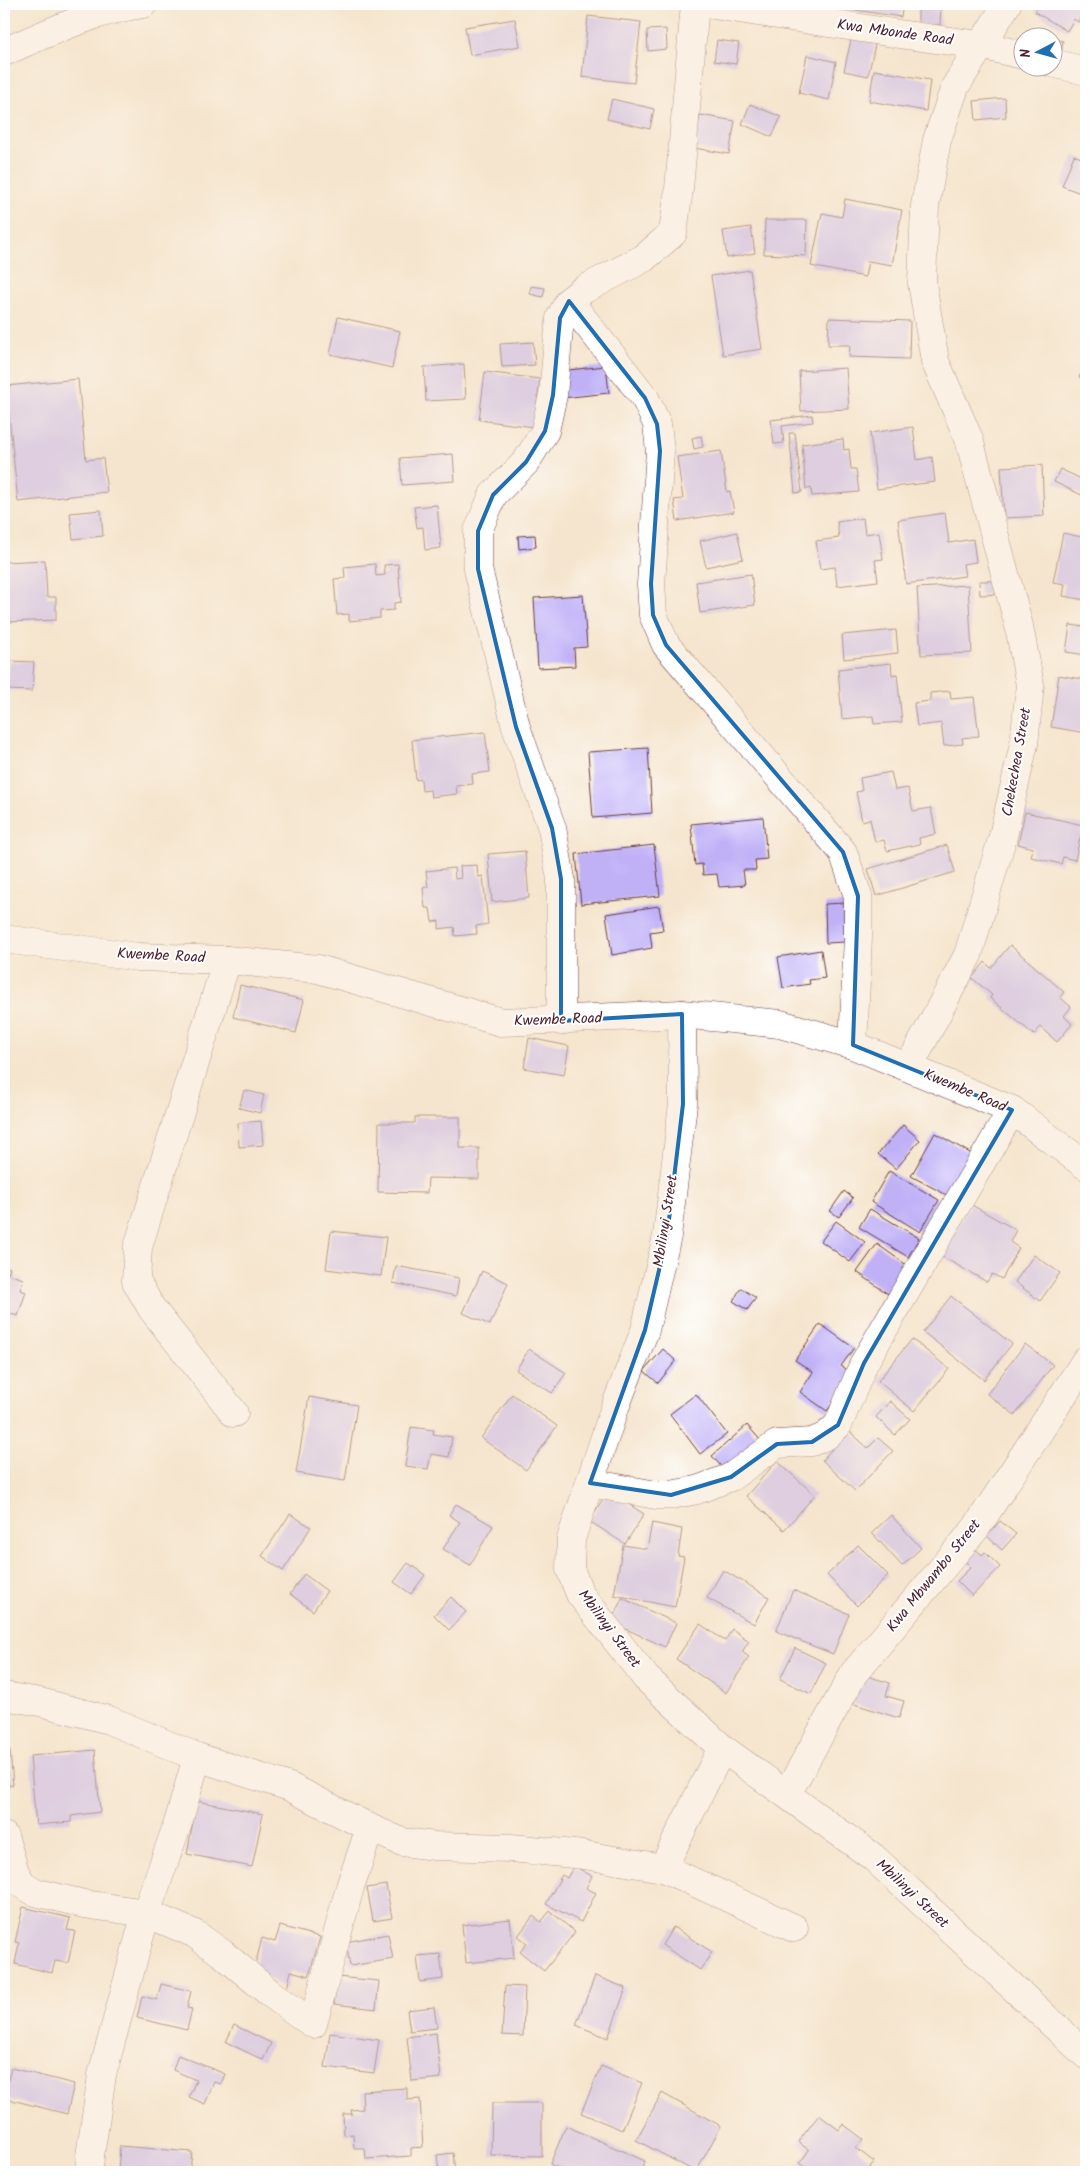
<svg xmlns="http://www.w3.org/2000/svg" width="1090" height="2176" viewBox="0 0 1090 2176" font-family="Kalam,sans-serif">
	<rect width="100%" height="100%" fill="#fff"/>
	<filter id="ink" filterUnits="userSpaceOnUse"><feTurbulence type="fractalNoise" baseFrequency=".02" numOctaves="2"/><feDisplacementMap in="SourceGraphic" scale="10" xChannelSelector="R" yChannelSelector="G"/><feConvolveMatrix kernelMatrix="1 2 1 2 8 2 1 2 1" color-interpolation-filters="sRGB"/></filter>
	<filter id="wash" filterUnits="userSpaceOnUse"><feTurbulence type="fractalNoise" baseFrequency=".0096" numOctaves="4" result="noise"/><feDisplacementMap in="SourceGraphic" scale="20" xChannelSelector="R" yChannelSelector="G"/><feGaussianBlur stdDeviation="1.12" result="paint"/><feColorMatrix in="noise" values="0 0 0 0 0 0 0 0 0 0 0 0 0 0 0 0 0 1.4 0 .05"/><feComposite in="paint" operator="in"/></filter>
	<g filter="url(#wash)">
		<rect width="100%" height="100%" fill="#f5e5ce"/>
		<g id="blocks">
			<g fill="#c0b1f7">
				<path d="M835,4h68l-2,13 -67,-10z"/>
				<path d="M1039,4h47v1l-8,17 -4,-3 -7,12 -32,-19z"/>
				<path d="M918,6l23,1 -1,18 -22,-1z"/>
				<path d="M588,16l53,6 -7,61 -52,-6z"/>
				<path d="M515,19l5,27 -50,9 -5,-28z"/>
				<path d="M1086,28v16l-5,-3z"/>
				<path d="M666,29l1,20 -19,2 -1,-21z"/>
				<path d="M852,35l24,5 -8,36 -24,-5z"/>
				<path d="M1052,39l11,2 -3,19 -8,-1z"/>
				<path d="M717,40l22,3 -3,21 -22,-3z"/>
				<path d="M807,55l29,7 -7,38 -30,-7z"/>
				<path d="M874,70l56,10 -4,31 -57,-10z"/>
				<path d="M1005,98l1,19 -30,3 -2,-19z"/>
				<path d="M612,99l42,10 -4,20 -43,-10z"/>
				<path d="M750,104l31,13 -9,20 -30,-13z"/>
				<path d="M700,115l35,6 -6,33 -35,-6z"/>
				<path d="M1074,155l12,5v35l-24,-9z"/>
				<path d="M845,199l57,11 -10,55 -24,-4 -3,16 -54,-11 11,-53 20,4z"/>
				<path d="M765,220h42l-1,36 -42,-2z"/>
				<path d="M751,227l4,26 -28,5 -4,-27z"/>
				<path d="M750,270l12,79 -39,6 -12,-79z"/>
				<path d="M531,286l14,2 -2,9 -13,-3z"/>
				<path d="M338,317l62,14 -8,37 -62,-14z"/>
				<path d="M829,318l81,3 -1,38 -60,-2 1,-12h-22z"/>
				<path d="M533,342l2,23 -33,2 -2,-23z"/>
				<path d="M464,364l2,35 -40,2 -2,-34z"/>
				<path d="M1086,365v17l-7,-5z"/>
				<path d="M606,366l3,27 -47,5 -3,-27z"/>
				<path d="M846,368l3,41 -48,2 -2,-40z"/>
				<path d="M485,372l55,7 -6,48 -55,-7z"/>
				<path d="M78,379l8,81 17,-2 4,34 -89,10 -12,-116z"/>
				<path d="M812,415l1,7 -31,4 2,17 -10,1 -3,-24z"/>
				<path d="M913,427l4,33 15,-3 3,25 -58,7 -7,-56z"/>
				<path d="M789,433h6l7,59 -7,1z"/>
				<path d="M701,436l2,11 -9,2 -2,-11z"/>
				<path d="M843,439l1,11 5,-1 2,20h5l3,23 -47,4 -1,-8 -5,1 -4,-45z"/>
				<path d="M721,451l6,41 3,-1 4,21 -57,9 -3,-21 9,-1 -6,-42z"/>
				<path d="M453,454l2,27 -53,4 -2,-27z"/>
				<path d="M1042,465l2,51 -40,2 -3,-51z"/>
				<path d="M1060,469l26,12v16l-32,-15z"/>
				<path d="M437,505l4,43 -16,2 -2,-23 -6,1 -3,-21z"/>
				<path d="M101,510l2,26 -30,3 -3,-26z"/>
				<path d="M945,513l4,30 24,-4 3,23 -13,2 2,12 -59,8 -8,-64z"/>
				<path d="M863,518l2,16 14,-2 4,27 -8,1 3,21 -41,5 -2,-19 -15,2 -4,-28 23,-3 -2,-16z"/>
				<path d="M737,532l6,27 -37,8 -6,-26z"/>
				<path d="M1063,533l23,5 -1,62 -22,-4 2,-12 -12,-2z"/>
				<path d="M535,535l1,12 -17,2 -1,-13z"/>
				<path d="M45,560l2,37h9v23l-50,2 -2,-60z"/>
				<path d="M375,564l1,12 9,-1 -1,-10 14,-1 3,38 -7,1v7l-14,1v7l-31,3v-7l-12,1 -3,-36 11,-1 -1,-11z"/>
				<path d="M751,574l4,31 -55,8 -4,-31z"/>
				<path d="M979,581h21v13l-20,1z"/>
				<path d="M968,585l4,68 -51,2 -4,-67z"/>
				<path d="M583,595l4,52 -13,1 1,18 -37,2 -4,-70z"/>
				<path d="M1070,625l16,2v28l-20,-3z"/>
				<path d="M896,630l2,23 -54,6 -2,-24z"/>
				<path d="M9,661l25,1 -2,29 -24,-1z"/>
				<path d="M891,663l1,12 5,-1 5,48 -28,2 -1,-8 -31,3 -4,-50z"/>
				<path d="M1059,675l27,5v53l-35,-6z"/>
				<path d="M950,691l1,8 23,-2 5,39 -17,2 1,6 -19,2 -3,-23 -24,3 -3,-23 16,-2v-8z"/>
				<path d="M485,732l5,40 -18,2 1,10 -17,2 1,8 -26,3 -1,-7 -8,1 -1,-12 -5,1 -4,-40z"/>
				<path d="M648,748l4,65 -59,5 -5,-66z"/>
				<path d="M891,772l4,18 13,-2 5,23 18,-3 5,26 -17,4 1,6 -33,7 -3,-11 -9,2 -5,-23 -8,2 -6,-29 6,-1 -2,-13z"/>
				<path d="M1025,812l58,13 -8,35 -12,-3 -2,7 -30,-7 2,-9 -15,-4z"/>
				<path d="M763,817l4,42 -12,1 1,10h-13l2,15 -26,2 -2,-13 -14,1 -1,-11 -7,1 -4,-41z"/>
				<path d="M654,845l6,51 -79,8 -5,-50z"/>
				<path d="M947,845l8,27 -79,24 -8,-27z"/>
				<path d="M525,851l4,47 -37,4 -4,-48z"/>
				<path d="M477,865l1,12 5,-1 5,48 -12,2 1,8 -22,2 -1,-9 -15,2v-8l-7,1 -2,-14h-5l-2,-20 5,-1 -2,-16 28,-3 1,11 6,-1 -1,-12z"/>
				<path d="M844,903v39l-18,1 -1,-39z"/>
				<path d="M659,906l4,24 -13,2 2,16 -40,7 -6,-41z"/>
				<path d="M1010,945l54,47 -4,5 11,10 -7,9 8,8 -15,18 -17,-15 -6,8 -44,-37 2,-3 -20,-17 13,-16 6,6z"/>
				<path d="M821,950l4,28 -16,2 1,4 -27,4 -5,-31z"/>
				<path d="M240,985l64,15 -8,33 -63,-16z"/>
				<path d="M529,1038l40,8 -5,29 -40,-7z"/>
				<path d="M244,1090l20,5 -4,18 -21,-5z"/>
				<path d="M415,1117h45v31h19v31l-51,-1 -1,15 -49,-1 1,-69h36z"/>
				<path d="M261,1121l2,24 -24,2 -1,-24z"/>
				<path d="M903,1125l17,15 -24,29 -18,-15z"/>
				<path d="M935,1133l42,24 -23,42 -43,-23z"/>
				<path d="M889,1171l50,29 -19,32 -49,-30z"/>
				<path d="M844,1191l9,7 -14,19 -9,-6z"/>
				<path d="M970,1204l46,26 -6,12 9,6 -17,31 -10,-5 -5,8 -46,-26z"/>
				<path d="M870,1209l49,29 -11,19 -49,-30z"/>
				<path d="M836,1221l29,21 -15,20 -29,-21z"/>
				<path d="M331,1231l55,6 -5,39 -55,-7z"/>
				<path d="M877,1244l31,22 -20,28 -31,-22z"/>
				<path d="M1034,1255l26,18 -20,28 -25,-19z"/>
				<path d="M4,1266l6,2 -2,6 15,5 -3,11 6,2 -8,24 -7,-2 -6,16 -1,-1z"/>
				<path d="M396,1266l63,12 -3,18 -63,-13z"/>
				<path d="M482,1271l26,12 -18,42 -27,-12z"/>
				<path d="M741,1288l15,10 -9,12 -14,-9z"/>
				<path d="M951,1296l61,48 -28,36 -61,-48z"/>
				<path d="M820,1324l34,24 -13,18 11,8 -25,37 -27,-19 13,-20 -18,-12z"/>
				<path d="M912,1339l37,30 -35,42 -36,-30z"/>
				<path d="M1025,1344l28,21 -38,50 -28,-21z"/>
				<path d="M529,1349l37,24 -14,20 -36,-23z"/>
				<path d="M663,1349l13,12 -18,22 -14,-12z"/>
				<path d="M512,1394l45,32 -31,44 -45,-32z"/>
				<path d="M696,1394l31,40 -27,20 -30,-40z"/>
				<path d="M309,1397l48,8 -12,76 -49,-8z"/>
				<path d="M890,1401l20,18 -15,16 -19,-18z"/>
				<path d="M747,1425l15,17 -35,31 -15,-17z"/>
				<path d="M411,1427l23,3 -1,4 19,3 -3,20 -18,-3 -3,15 -23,-3z"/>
				<path d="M849,1431l19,17 10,-10 15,13 -38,40 -33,-31z"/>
				<path d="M777,1461l38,34 -31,35 -38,-34z"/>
				<path d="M608,1491l36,23 -19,30 -36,-23z"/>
				<path d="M456,1504l37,22 -23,39 -27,-16 17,-27 -11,-7z"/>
				<path d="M290,1514l21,13 -28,44 -21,-15z"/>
				<path d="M891,1515l30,33 -19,18 -30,-33z"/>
				<path d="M1000,1521l16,13 -14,16 -15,-14z"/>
				<path d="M652,1523l30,6 -4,27 6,1 -9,50 -61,-12 9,-50 24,4z"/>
				<path d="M858,1545l30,30 -31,31 -30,-31z"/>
				<path d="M971,1545l11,10 3,-3 15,15 -28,29 -15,-15 14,-14 -11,-11z"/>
				<path d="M408,1563l17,12 -14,19 -17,-12z"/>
				<path d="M723,1570l46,27 -15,27 -47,-26z"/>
				<path d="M304,1574l23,17 -14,20 -23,-17z"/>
				<path d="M793,1590l56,24 -16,40 -57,-23z"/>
				<path d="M451,1597l15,15 -17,18 -15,-15z"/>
				<path d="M622,1598l54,25 -11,24 -54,-25z"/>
				<path d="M700,1624l25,17 7,-12 17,12 -7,11 7,5 -23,36 -50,-34z"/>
				<path d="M795,1648l31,15 -15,31 -31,-15z"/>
				<path d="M860,1674l30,9 -4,13 18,5 -5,17 -48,-15z"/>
				<path d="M4,1750h6l3,35 -9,1z"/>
				<path d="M95,1750l5,62 -29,4v6l-35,3 -6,-69z"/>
				<path d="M197,1801l66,13 -11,53 -65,-13z"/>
				<path d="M574,1866l18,10 -6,12 10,5 -15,29 -35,-18 16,-29 5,3z"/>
				<path d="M386,1885l6,33 -19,3 -6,-33z"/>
				<path d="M23,1907l47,11 -3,12 8,1 -7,32 -13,-2 -3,12 -37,-9 4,-21 -4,-1z"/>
				<path d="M550,1911l25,21 -31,39 -24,-19 7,-9 -9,-7 15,-20 8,6z"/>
				<path d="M510,1919l4,39 -48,5 -4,-38z"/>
				<path d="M280,1926l40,11 -11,39 -18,-5 -4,18 -33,-19 8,-32 13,4z"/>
				<path d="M673,1927l39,25 -12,18 -38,-25z"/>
				<path d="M388,1934l5,25 -43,7 -4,-24z"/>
				<path d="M440,1954l3,25 -23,3 -3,-26z"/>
				<path d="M595,1976l31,12 -18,50 -32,-13z"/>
				<path d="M337,1977l42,4 -3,28 -42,-5z"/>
				<path d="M161,1984l30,7 -4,17 5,1 -5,21 -50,-12 5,-22 15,4z"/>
				<path d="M505,1986l20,1 -2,49 -21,-1z"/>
				<path d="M434,2007l3,21 -27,3 -3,-21z"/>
				<path d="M234,2025l37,18 -8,17 -37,-18z"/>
				<path d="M330,2033l49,7 -5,33 -49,-6z"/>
				<path d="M436,2033l5,45 -29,3 -5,-44z"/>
				<path d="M178,2055l47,19 -4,10 -7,-2 -9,22 -16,-7 7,-17 -23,-10z"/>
				<path d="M601,2066l41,17 -20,47 -41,-17z"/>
				<path d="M11,2068l63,16 -7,30 -63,-16z"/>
				<path d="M407,2088v12l13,-1 3,48 -12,1v8l-45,3 -1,-11h-11l-1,-14 -9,1 -1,-21h9l-1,-4 12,-1 -1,-18z"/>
				<path d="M662,2093l59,33 -25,46 -60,-32z"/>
				<path d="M492,2103h50v53l-51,-1z"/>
				<path d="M819,2115l20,15 4,-6 20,15 -7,9 18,14 -8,10h-53l-13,-9 9,-13 -11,-8z"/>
				<path d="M566,2126l79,35 -5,11h-72l-18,-8z"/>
				<path d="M120,2146l72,6 -2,20h-72z"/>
				<path d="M453,2153l2,19h-16l-2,-17z"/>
			</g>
		</g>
	</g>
	<g filter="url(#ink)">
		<use href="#blocks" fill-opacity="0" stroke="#643d43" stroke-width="1"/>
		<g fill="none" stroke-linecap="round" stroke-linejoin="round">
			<g stroke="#643d43" stroke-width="29">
				<g id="minor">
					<path d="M707,4l199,31 74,10 42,10"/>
					<path d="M4,52c45,-20 90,-41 139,-48"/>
					<path d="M1052,63l34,8"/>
					<path d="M569,301l76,97 12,26 3,27 -9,133 2,31 13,30 177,207 15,44v41l-5,108"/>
					<path d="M4,939l134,18 89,3 91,9 183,53 181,-8 98,10 73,21 159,65 74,56"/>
					<path d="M227,960l-89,287 -2,34 16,28 82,104"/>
					<path d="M682,1014l1,90 -16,132 -22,94 -31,80 -43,129 -1,30 10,25 66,84 76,70 151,109 213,198"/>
					<path d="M561,1021v-142l-9,-51 -36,-101 -38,-158v-38l15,-36 33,-33 19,-31 8,-36 7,-77 9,-17 14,-11 61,-32 29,-25 6,-44 16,-185"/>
					<path d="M909,1067l59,-112 35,-119 21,-92 6,-59 -11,-59 -50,-187 -34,-78 -13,-78 3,-77 12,-66 18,-53 52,-83"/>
					<path d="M590,1483l66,12h15l26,-5 34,-13 46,-33 35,-2 14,-6 12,-11 26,-62 148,-253"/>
					<path d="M4,1696l36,6 69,18 88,37 93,30 80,41 32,14 33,4 76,2 73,7 79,13 131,60"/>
					<path d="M787,1794l67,-121 122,-145 110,-168"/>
					<path d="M4,1836l11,36 7,12 13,8 49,12 62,9 49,21 28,20 48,40 42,30 37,-137 20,-59"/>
					<path d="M663,1868l59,-120"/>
					<path d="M89,2172l1,-16 12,-81 44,-162 32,-90 19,-66"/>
				</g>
			</g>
			<use href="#minor" stroke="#fff" stroke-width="28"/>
		</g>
	</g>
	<path d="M0 0H1090V2176H0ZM569,301l76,97 12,26 3,27 -9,133 2,31 13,30 177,207 15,44 -5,149 159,65 -148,253 -26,62 -26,17 -35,2 -46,33 -60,18 -81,-12 55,-153 22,-94 16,-132 -1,-90 -121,7v-142l-9,-51 -36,-101 -38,-158v-38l15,-36 33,-33 19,-31 8,-36 7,-77z" fill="#f5e5ce" fill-opacity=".55" fill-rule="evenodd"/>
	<path fill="none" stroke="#1f6fb2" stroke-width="4" stroke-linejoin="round" d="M569,301l76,97 12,26 3,27 -9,133 2,31 13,30 177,207 15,44 -5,149 159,65 -148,253 -26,62 -26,17 -35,2 -46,33 -60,18 -81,-12 55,-153 22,-94 16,-132 -1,-90 -121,7v-142l-9,-51 -36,-101 -38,-158v-38l15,-36 33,-33 19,-31 8,-36 7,-77z"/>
	<g text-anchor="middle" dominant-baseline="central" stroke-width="4" stroke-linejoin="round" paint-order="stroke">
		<g font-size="15" fill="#4a1f2b" stroke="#fff">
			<text transform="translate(895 33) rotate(8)">Kwa Mbonde Road</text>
			<text transform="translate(1017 762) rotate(-80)">Chekechea Street</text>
			<text transform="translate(161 956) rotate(3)">Kwembe Road</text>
			<text transform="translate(558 1020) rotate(-2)">Kwembe Road</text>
			<text transform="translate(965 1091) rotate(23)">Kwembe Road</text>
			<text transform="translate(666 1221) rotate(-81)">Mbilinyi Street</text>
			<text transform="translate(934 1576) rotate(-51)">Kwa Mbwambo Street</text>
			<text transform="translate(609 1629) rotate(53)">Mbilinyi Street</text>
			<text transform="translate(912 1894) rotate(43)">Mbilinyi Street</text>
		</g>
	</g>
	<rect width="1090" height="2176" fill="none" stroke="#fff" stroke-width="20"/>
	<g transform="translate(1038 52) rotate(264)"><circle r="24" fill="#ffffff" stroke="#b7a5aa"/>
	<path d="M0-4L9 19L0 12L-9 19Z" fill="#1f6fb2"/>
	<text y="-8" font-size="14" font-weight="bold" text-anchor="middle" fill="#4a1f2b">N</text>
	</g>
</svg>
